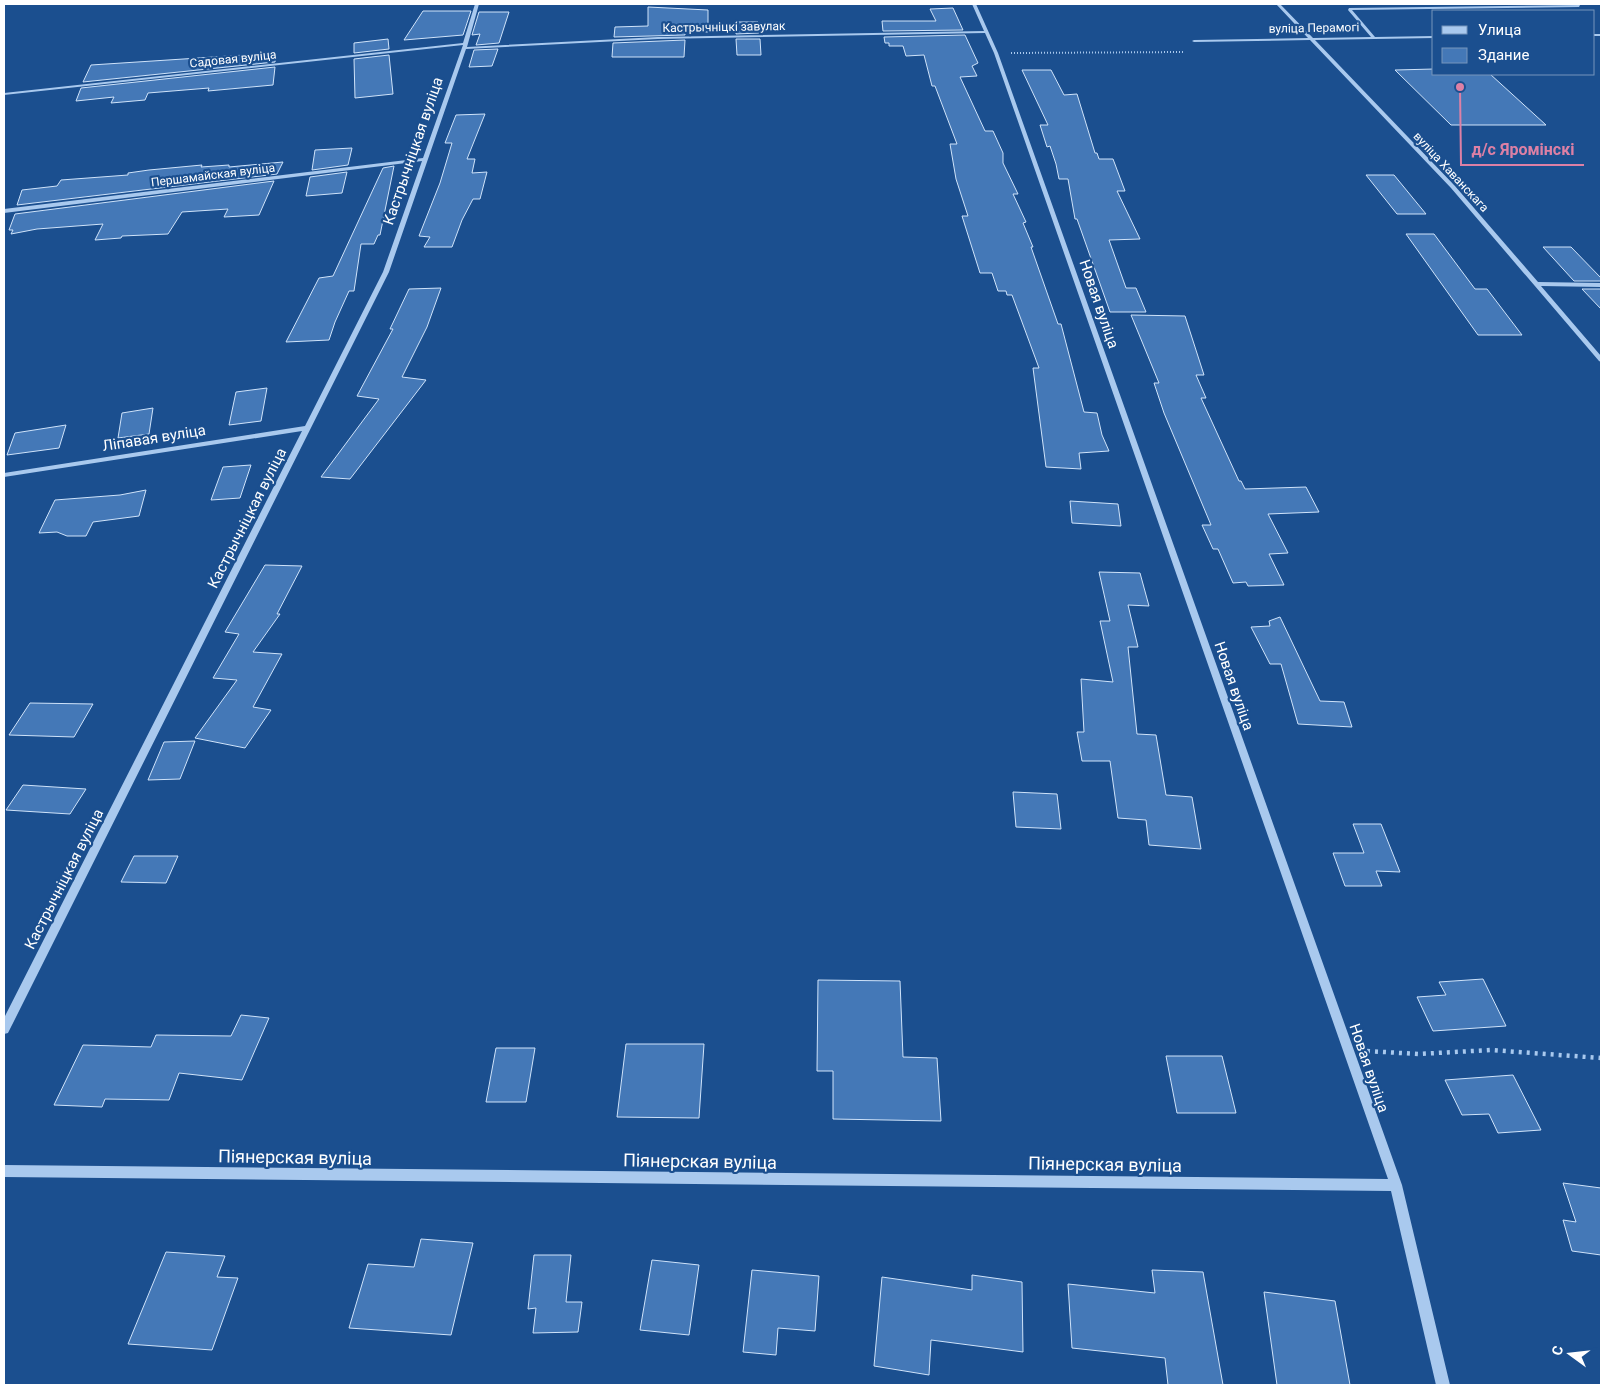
<svg xmlns="http://www.w3.org/2000/svg" width="1605" height="1389" viewBox="0 0 1605 1389" font-family="Roboto,sans-serif">
	<rect width="100%" height="100%" fill="#1b4f8f"/>
	<g fill="#4478b7" stroke="#cfe3fa">
		<path d="M648,7l60,3v22h-23v3l-71,2 1,-10 33,-1z"/>
		<path d="M953,8l10,22 -80,1 -1,-10h54l-6,-12z"/>
		<path d="M423,11h48l-8,24 -59,5z"/>
		<path d="M479,12h30l-10,31 -23,2 4,-11 -8,1z"/>
		<path d="M736,22h22l1,11 -23,1z"/>
		<path d="M965,35l13,28 -6,3 5,10 -17,1 25,54h8l10,22v10l15,31h-5l13,28 -3,1 10,24h-2l27,77h3l23,88 13,1 5,22 7,16 -30,2 2,16 -35,-2 -13,-99h6l-27,-73h-5l-1,-4h-8l-6,-18h-12l-18,-57h6l-12,-37 -6,-35h7l-22,-58h-3l-8,-31 -18,1 -3,-10h-14v-3h-4l-1,-6z"/>
		<path d="M388,39l1,10 -35,4v-10z"/>
		<path d="M736,39h24l1,16h-24z"/>
		<path d="M685,40l-1,17h-72l1,-14z"/>
		<path d="M498,49l-6,17 -23,1 5,-17z"/>
		<path d="M276,53l-1,9 -192,20 8,-17z"/>
		<path d="M389,55l4,39 -38,4 -1,-39z"/>
		<path d="M275,67l-2,18 -65,6 1,-3 -61,5 -3,7 -34,3 3,-6 -38,4 5,-13z"/>
		<path d="M1434,69v5h56l56,51h-95l-56,-55z"/>
		<path d="M1022,70h29l13,25 13,-1 18,59h2l2,6h14l12,32h-8l23,48 -31,1 17,48h10l10,24h-36l-33,-93h-2l-7,-40h-9l-3,-15 -6,-18 -3,1 -7,-22h8z"/>
		<path d="M485,114l-18,45h8l-3,14 15,-1 -7,27h-7l-11,21 -10,27h-28l6,-10 -11,-1 21,-53 12,-40h-7l11,-28z"/>
		<path d="M352,148l-4,17 -36,5 3,-20z"/>
		<path d="M283,162l-6,12 -260,31 5,-15 35,-4 4,-6 67,-5v-2l21,-3 53,-5 -1,2 28,-2v2z"/>
		<path d="M394,166l-14,69h-2l-4,9h-13l-7,47h-5l-14,31 -6,18 -43,2 33,-64 14,-2 50,-108z"/>
		<path d="M347,172l-5,21 -36,3 4,-19z"/>
		<path d="M1366,175h28l32,39h-29z"/>
		<path d="M274,181l-15,34 -35,2 4,-8 -46,3 -14,22 -46,2 -1,2 -26,2 8,-16 -66,5 -26,5 2,-4h-4l6,-16z"/>
		<path d="M1406,234h28l41,55h12l35,46h-44z"/>
		<path d="M1543,247h28l30,31v3h-27z"/>
		<path d="M441,288l-14,39 -25,50 24,3 -76,99 -29,-2 58,-78 -22,-3 36,-67h-3l19,-40z"/>
		<path d="M1582,289h19v20z"/>
		<path d="M1131,315l54,1 19,59h-8l10,23h-5l38,83h2l4,8 61,-2 13,25 -51,2 20,39 -19,1 15,31 -36,1 -2,-4 -13,1 -15,-34h-5l-11,-24h9l-47,-112 -10,-30h5z"/>
		<path d="M267,388l-6,33 -32,4 7,-33z"/>
		<path d="M153,408l-4,26 -31,4 4,-25z"/>
		<path d="M66,425l-7,23 -52,7 8,-22z"/>
		<path d="M251,465l-11,33 -29,2 12,-33z"/>
		<path d="M146,490l-7,26 -46,6 -7,14h-19l-10,-4 -18,1 16,-33 65,-5z"/>
		<path d="M1070,501l48,3 3,22 -49,-3z"/>
		<path d="M265,565l37,1 -25,48h3l-27,38 29,2 -29,53 18,3 -26,38 -50,-10 42,-58 -24,-2 26,-44 -14,-2z"/>
		<path d="M1099,572l41,1 9,33 -21,-1 10,42h-10l9,87 19,1 10,60 26,2 9,52 -52,-4 -3,-25 -28,-2 -8,-57h-28l-5,-29h7l-3,-53 32,3 -13,-61h10z"/>
		<path d="M1280,617l40,84 24,1 8,25 -54,-3 -17,-60h-11l-19,-37 19,-1 -1,-5z"/>
		<path d="M30,703l63,1 -19,33 -65,-2z"/>
		<path d="M195,741l-15,38 -32,1 16,-38z"/>
		<path d="M23,785l63,4 -16,25 -64,-4z"/>
		<path d="M1013,792l44,2 4,35 -45,-2z"/>
		<path d="M1353,824h28l19,48 -24,-1 6,15h-37l-12,-33h31z"/>
		<path d="M134,856h44l-12,27 -45,-1z"/>
		<path d="M1483,979l23,47 -73,5 -16,-34 29,-2 -7,-13z"/>
		<path d="M818,980l82,1 3,76 34,1 4,63 -108,-2v-48h-16z"/>
		<path d="M241,1015l28,3 -27,62 -63,-7 -10,27 -64,-1 -3,8 -48,-2 29,-60 68,2 5,-12 75,1z"/>
		<path d="M626,1044h78l-5,74 -82,-1z"/>
		<path d="M496,1048h39l-9,54h-40z"/>
		<path d="M1166,1056h56l14,57h-59z"/>
		<path d="M1513,1075l28,55 -43,3 -9,-19 -27,1 -17,-35z"/>
		<path d="M1563,1183l38,5v67l-29,-4 -9,-31 13,2z"/>
		<path d="M421,1239l52,4 -22,92 -102,-7 19,-64 46,3z"/>
		<path d="M166,1252l59,4 -8,21 21,1 -26,72 -84,-6z"/>
		<path d="M534,1255h37l-5,47h16l-4,30 -45,1 3,-25 -8,1z"/>
		<path d="M652,1260l47,5 -10,70 -49,-5z"/>
		<path d="M752,1270l67,6 -4,55 -37,-3 -2,27 -33,-3z"/>
		<path d="M1152,1270l51,2 20,113h-55l-3,-27 -93,-10 -4,-64 87,9z"/>
		<path d="M972,1275l50,7 1,70 -92,-12 -2,35 -55,-9 8,-89 90,13z"/>
		<path d="M1264,1292l71,9 15,84h-73z"/>
	</g>
	<g fill="none" stroke-linecap="round" stroke-linejoin="round">
		<path stroke="#a9c9ee" stroke-width="2" stroke-dasharray="1 2" stroke-linecap="butt" d="M1011,53l174,-1"/>
		<path stroke="#a9c9ee" stroke-width="4.5" stroke-dasharray="3 5" stroke-linecap="butt" d="M1367,1051l51,3 73,-4 110,8"/>
		<g fill="#a9c9ee" fill-rule="evenodd">
			<path d="M475,4h4l-12,43 191,-10 326,-6 -12,-27h4l22,49 404,1132 48,200h-14l-45,-194 -1387,-14v-12l1384,14 -394,-1126 -9,-20 -327,6 -192,10 -77,223 -381,761 -4,1v-16l298,-587 -298,46v-4l301,-47 78,-154 39,-111 -418,52v-4l419,-51 40,-113 -459,50v-2l459,-50z"/>
			<path d="M1276,4h4l33,34 58,-1 -23,-27 1,-2 231,-3 -1,2 -227,3 23,27 59,-1v2l-119,2 140,146 83,96 63,1v4l-60,-1 60,70v6l-2,-1 -148,-173 -141,-148 -116,2 -2,-1 2,-1 114,-2z"/>
			<rect x="1594" y="34" width="7" height="2"/>
		</g>
	</g>
	<g text-anchor="middle" dominant-baseline="central" stroke-width="4.5" stroke-linejoin="round" paint-order="stroke">
		<g font-size="12" fill="#fff" stroke="#1b4f8f">
			<text transform="translate(724 27) rotate(-1)">Кастрычніцкі завулак</text>
			<text transform="translate(1314 28) rotate(-1)">вуліца Перамогі</text>
			<text transform="translate(233 59) rotate(-6)">Садовая вуліца</text>
			<text transform="translate(1451 172) rotate(47)">вуліца Хаванскага</text>
			<text transform="translate(213 175) rotate(-7)">Першамайская вуліца</text>
		</g>
		<g font-size="15" fill="#fff" stroke="#1b4f8f">
			<text transform="translate(413 151) rotate(-71)">Кастрычніцкая вуліца</text>
			<text transform="translate(1099 304) rotate(71)">Новая вуліца</text>
			<text transform="translate(154 438) rotate(-9)">Ліпавая вуліца</text>
			<text transform="translate(247 518) rotate(-63)">Кастрычніцкая вуліца</text>
			<text transform="translate(1234 686) rotate(71)">Новая вуліца</text>
			<text transform="translate(64 879) rotate(-63)">Кастрычніцкая вуліца</text>
			<text transform="translate(1369 1068) rotate(71)">Новая вуліца</text>
		</g>
		<g font-size="18" fill="#fff" stroke="#1b4f8f">
			<text transform="translate(295 1157) rotate(1)">Піянерская вуліца</text>
			<text transform="translate(700 1161) rotate(1)">Піянерская вуліца</text>
			<text transform="translate(1105 1164) rotate(1)">Піянерская вуліца</text>
		</g>
	</g>
	<path fill="none" stroke="#dd80a5" stroke-width="2" d="M1460 87L1461 165H1584"/>
	<circle fill="#dd80a5" stroke="#1b4f8f" stroke-width="2" cx="1460" cy="87" r="5"/>
	<g font-size="16" text-anchor="middle" font-weight="bold" fill="#dd80a5" stroke="#1b4f8f" stroke-width="4.5" stroke-linejoin="round" paint-order="stroke">
		<text x="1523" y="155">д/с Яромінскі</text>
	</g>
	<rect width="1605" height="1389" fill="none" stroke="#ffffff" stroke-width="10"/>
	<rect x="1432" y="10" width="162" height="65" fill="#1b4f8f" stroke="#7695bc"/>
	<rect x="1442" y="26" width="25" height="8" fill="#a9c9ee" stroke="#7695bc"/>
	<text x="1478" y="35" font-size="15" fill="#ffffff">Улица</text>
	<rect x="1442" y="48" width="25" height="15" fill="#4478b7" stroke="#7695bc"/>
	<text x="1478" y="60" font-size="15" fill="#ffffff">Здание</text>
	<g transform="translate(1570 1354) rotate(285)" stroke="#1b4f8f" stroke-width="4" paint-order="stroke">
	<path d="M0-4L9 19L0 12L-9 19Z" fill="#ffffff"/>
	<text y="-8" font-size="14" font-weight="bold" text-anchor="middle" fill="#ffffff">С</text>
	</g>
</svg>
